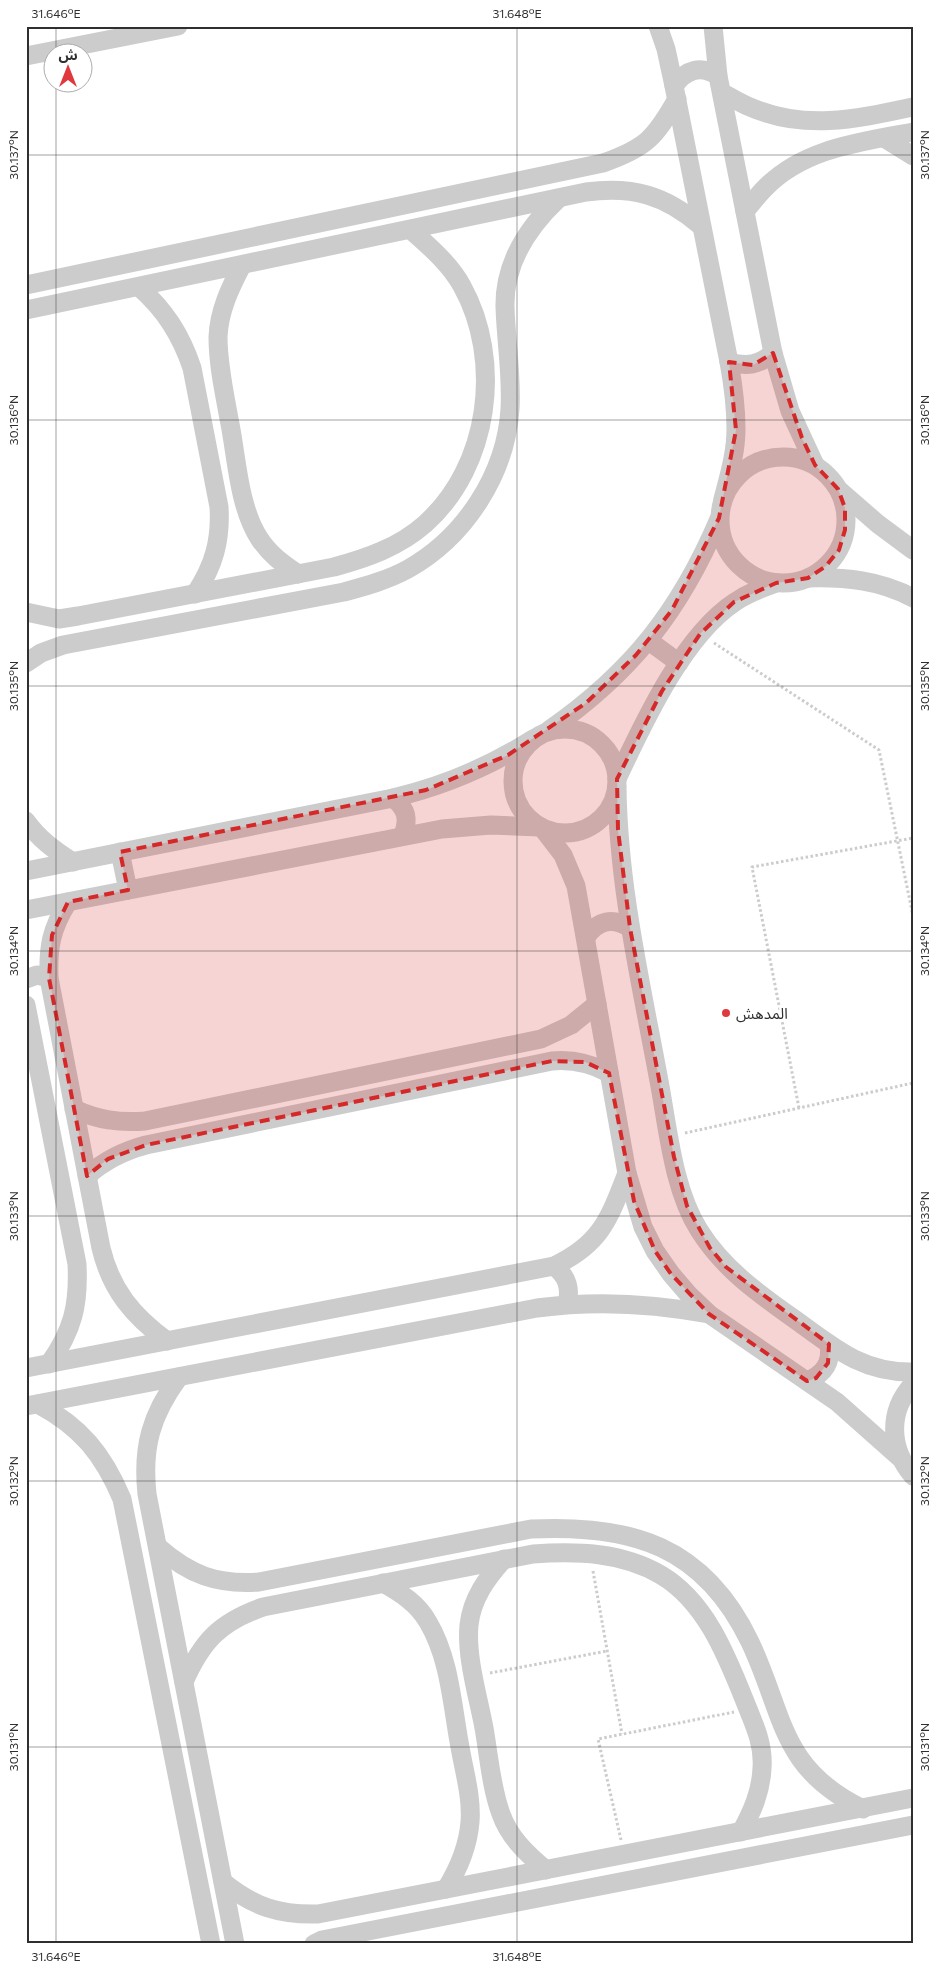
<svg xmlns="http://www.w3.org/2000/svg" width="939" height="1970" viewBox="0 0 939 1970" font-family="Commissioner,'Noto Sans Arabic',sans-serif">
	<rect width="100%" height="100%" fill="#fff"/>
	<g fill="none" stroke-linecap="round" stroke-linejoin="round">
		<g stroke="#ccc" stroke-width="3" stroke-dasharray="2.5 2.5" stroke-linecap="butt">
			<path d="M714,643l165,107 34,166"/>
			<path d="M799,1108l-47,-241 161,-29"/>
			<path d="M685,1133l228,-50"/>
			<path d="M593,1571l29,163"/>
			<path d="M490,1673l117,-22"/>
			<path d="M621,1840l-23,-101 136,-27"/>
		</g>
		<g stroke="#ccc" stroke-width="19">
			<path d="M658,26l8,23 8,37 55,276c4,22 7,44 7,67 0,24 -7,47 -13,70"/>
			<path d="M713,26l5,50 55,277 17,58 25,54"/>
			<path d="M26,56l152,-30"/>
			<path d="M674,86c12,-17 27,-21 44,-10"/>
			<path d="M722,93c9,4 18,10 28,14 55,24 107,12 163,0"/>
			<path d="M884,138l29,18"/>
			<path d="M745,211c7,-8 13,-16 20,-23 39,-40 96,-46 148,-56"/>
			<path d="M242,265c-12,23 -23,46 -24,72 0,29 7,59 12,87 7,36 9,83 29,114 10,16 24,26 39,36"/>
			<path d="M26,285l577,-122c43,-15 52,-25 74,-64"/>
			<path d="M139,287c26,23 42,48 53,81l27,139c2,33 -5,59 -24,87"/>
			<path d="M26,310l560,-118c47,-6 79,3 115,34"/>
			<path d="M729,362c18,5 30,3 44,-9"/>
			<circle cx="783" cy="520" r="63"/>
			<path d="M840,491l38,33 35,26"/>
			<path d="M808,578c37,-1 72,2 105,20"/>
			<path d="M26,612l33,7 19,-3 256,-49c33,-9 65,-20 91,-43 65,-58 78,-164 37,-238 -12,-22 -33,-40 -51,-56"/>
			<path d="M649,641l30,22"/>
			<path d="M26,663l15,-10 22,-8 281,-53c22,-6 44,-12 64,-23 57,-32 98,-95 102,-160 2,-34 -4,-68 -5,-102 -1,-44 23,-80 54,-109"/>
			<circle cx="565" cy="781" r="52"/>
			<path d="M549,730c82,-57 131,-119 170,-211"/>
			<path d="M617,779c26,-55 66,-143 118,-177 13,-9 27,-14 41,-19"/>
			<path d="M617,786c1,100 24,197 42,295 9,47 14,108 40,149 26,42 66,68 105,96 35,26 63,47 109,46"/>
			<path d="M393,798c14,11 16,21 10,37"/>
			<path d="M26,821c13,18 28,29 47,41"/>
			<path d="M543,829l20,26 13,31 51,287 16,54 12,24 16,23 18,21 20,19 128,88 62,55"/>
			<path d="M120,852l8,38"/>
			<path d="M26,871l367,-73c51,-12 96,-31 140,-59"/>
			<path d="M68,902c-17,27 -20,45 -19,76l52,270c10,42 32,68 66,93"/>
			<path d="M26,910l416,-81 49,-4 48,2"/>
			<path d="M586,937c12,-17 27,-20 44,-9"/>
			<path d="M26,979l11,-4 12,3"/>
			<path d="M26,1005l51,259c2,41 -4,66 -28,100"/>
			<path d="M74,1109c24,11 45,14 71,12l396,-82 30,-14 26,-21"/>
			<path d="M87,1176c18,-16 36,-25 59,-31l406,-84c21,-2 38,2 57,12"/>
			<path d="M554,1266c13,10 17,22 13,38"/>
			<path d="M26,1368l528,-102c47,-22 55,-47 73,-93"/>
			<path d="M179,1377c-28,38 -37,70 -32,117l88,450"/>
			<path d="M807,1381c17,-7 25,-18 22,-37"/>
			<path d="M913,1384c-25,27 -24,64 0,92"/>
			<path d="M38,1404c43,23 65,50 84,95l89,445"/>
			<path d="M26,1406l511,-98c59,-8 114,-5 172,6"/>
			<path d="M158,1547c32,28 59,38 101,35l272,-53c101,-5 173,17 219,113 35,74 29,126 113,167"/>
			<path d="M504,1559c-17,19 -32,39 -35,66 -3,32 9,71 15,103 5,28 7,59 17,86 8,23 26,40 45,56"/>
			<path d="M383,1583c18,10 35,21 45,39 22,37 24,83 32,125 4,24 12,50 10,75 -2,25 -11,46 -24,67"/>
			<path d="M184,1682c18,-41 36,-60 79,-75l270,-53c44,-3 89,-2 128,21 44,26 65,79 83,124 9,23 20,44 18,69 -1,24 -10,44 -21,64"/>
			<path d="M223,1882c31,25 56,33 95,32l595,-116"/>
			<path d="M314,1944l8,-4 591,-115"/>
		</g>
	</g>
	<path fill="#d62828" fill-opacity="0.2" stroke="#d62828" stroke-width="4" stroke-dasharray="10 6" stroke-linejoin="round" d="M773,353l29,85 13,27 23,24 7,19v22l-6,20 -13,16 -18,12 -32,5 -42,19 -34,32 -38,57 -45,88 1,51 12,98 44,229 13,49 23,42 16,19 103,77 -1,19 -12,15 -9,3 -98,-67 -38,-40 -16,-23 -21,-50 -25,-128 -24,-11 -33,-1 -406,84 -38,14 -21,17 -38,-198 3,-43 16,-33 60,-12 -8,-38 306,-62 82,-35 78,-52 50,-48 36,-45 47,-92 17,-88 -7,-68 24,3z"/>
	<path fill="none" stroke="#2f2f2f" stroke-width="1" stroke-opacity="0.45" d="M56,26v26M517,26v1918M56,82v1862M26,155h887M26,420h887M26,686h887M26,951h887M26,1216h887M26,1481h887M26,1747h887"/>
	<circle fill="#df383d" stroke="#fff" stroke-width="2" cx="726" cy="1013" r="5"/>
	<g text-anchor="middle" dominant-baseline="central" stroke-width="5" stroke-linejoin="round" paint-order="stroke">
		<g font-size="15" fill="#2f2f2f" stroke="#fff" text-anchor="start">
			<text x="736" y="1013">المدهش</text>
		</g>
	</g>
	<rect width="939" height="1970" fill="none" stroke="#ffffff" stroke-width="55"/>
	<g transform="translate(68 68)"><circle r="24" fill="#ffffff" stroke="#acacac"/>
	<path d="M0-4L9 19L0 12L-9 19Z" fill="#df383d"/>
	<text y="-8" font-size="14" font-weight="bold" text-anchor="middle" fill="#2f2f2f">ش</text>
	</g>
	<rect x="28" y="28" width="884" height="1914" fill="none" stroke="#2f2f2f" stroke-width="2"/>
	<g font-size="12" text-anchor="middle" fill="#2f2f2f">
		<text x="56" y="18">31.646°E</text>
		<text x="517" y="18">31.648°E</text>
		<text transform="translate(14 155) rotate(-90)" y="4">30.137°N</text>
		<text transform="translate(925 155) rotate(-90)" y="4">30.137°N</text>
		<text transform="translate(14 420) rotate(-90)" y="4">30.136°N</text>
		<text transform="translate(925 420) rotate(-90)" y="4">30.136°N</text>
		<text transform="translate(14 686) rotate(-90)" y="4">30.135°N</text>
		<text transform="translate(925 686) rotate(-90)" y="4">30.135°N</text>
		<text transform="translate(14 951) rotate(-90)" y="4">30.134°N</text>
		<text transform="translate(925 951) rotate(-90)" y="4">30.134°N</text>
		<text transform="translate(14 1216) rotate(-90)" y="4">30.133°N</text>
		<text transform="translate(925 1216) rotate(-90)" y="4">30.133°N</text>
		<text transform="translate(14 1481) rotate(-90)" y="4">30.132°N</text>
		<text transform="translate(925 1481) rotate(-90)" y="4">30.132°N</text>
		<text transform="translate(14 1747) rotate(-90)" y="4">30.131°N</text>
		<text transform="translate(925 1747) rotate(-90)" y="4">30.131°N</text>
		<text x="56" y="1961">31.646°E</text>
		<text x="517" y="1961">31.648°E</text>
	</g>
</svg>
